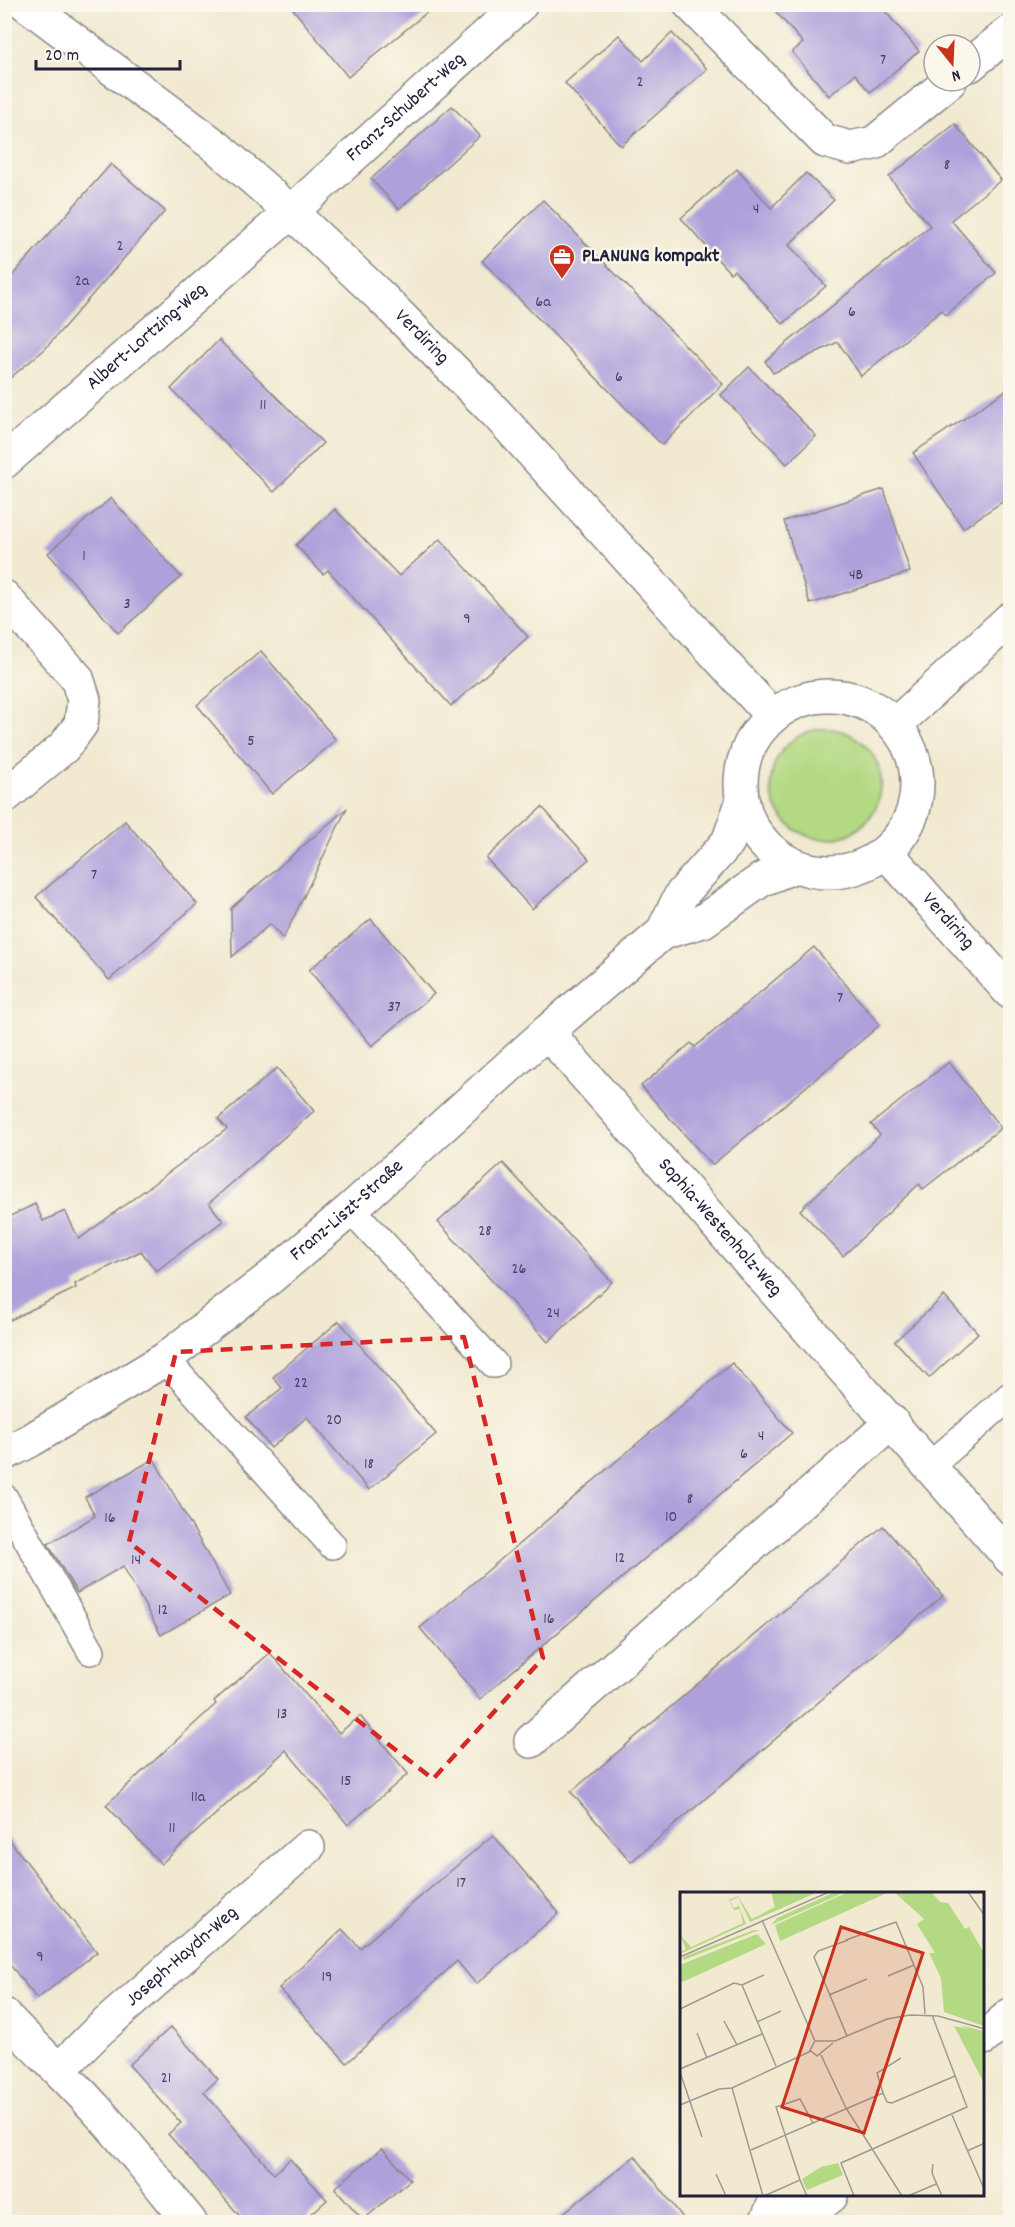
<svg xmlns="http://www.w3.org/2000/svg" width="1015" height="2227" viewBox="0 0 1015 2227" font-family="Dekko,sans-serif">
	<rect width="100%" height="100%" fill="#fbf7ec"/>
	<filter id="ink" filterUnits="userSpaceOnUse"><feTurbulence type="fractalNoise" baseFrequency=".0167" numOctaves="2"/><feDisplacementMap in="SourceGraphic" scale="12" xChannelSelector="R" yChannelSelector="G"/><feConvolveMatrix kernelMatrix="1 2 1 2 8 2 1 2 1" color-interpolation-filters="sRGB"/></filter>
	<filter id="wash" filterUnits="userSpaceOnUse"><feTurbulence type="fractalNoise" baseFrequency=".008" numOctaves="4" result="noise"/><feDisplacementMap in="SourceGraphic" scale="24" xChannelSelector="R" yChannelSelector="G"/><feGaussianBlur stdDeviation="1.35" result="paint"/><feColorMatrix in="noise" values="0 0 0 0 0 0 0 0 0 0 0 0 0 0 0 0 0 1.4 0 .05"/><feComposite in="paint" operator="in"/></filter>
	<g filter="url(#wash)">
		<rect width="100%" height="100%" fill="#f1e9d0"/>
		<circle fill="#b3d983" stroke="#6a7e5f" stroke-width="1.5" cx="826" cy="784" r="55"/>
		<g id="blocks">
			<g fill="#aea1db">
				<path d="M289,4h148l-89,73z"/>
				<path d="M769,4h110l40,47 -49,41 -15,-18 -26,22 -37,-44 11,-9z"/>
				<path d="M672,33l35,36 -86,77 -56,-63 54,-48 24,26z"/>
				<path d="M452,106l28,30 -81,73 -28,-30z"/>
				<path d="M955,124l46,56 -50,40 45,53 -50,42 -4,-5 -81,66 -23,-34 -65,31 -8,-12 165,-135 -41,-49z"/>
				<path d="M111,164l54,47 -120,138 -41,34v-98z"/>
				<path d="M737,169l34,39 35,-35 28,27 -45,45 37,41 -43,38 -49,-54 -4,3 -49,-55z"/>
				<path d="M543,200l180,184 -61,61 -180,-184z"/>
				<path d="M219,340l104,103 -49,49 -103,-103z"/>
				<path d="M749,367l67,69 -29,28 -66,-69z"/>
				<path d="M1011,387v109l-48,32 -50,-75z"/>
				<path d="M884,489l26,83 -100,32 -26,-83z"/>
				<path d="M111,498l70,79 -63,56 -70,-80z"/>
				<path d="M335,509l64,67 41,-37 88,98 -77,69 -123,-136 -5,4 -27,-29z"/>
				<path d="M261,651l75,89 -64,54 -75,-89z"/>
				<path d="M542,807l47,52 -57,50 -46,-51z"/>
				<path d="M347,808l-64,131 -13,-15 -38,33 -1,-49z"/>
				<path d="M125,821l72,83 -88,76 -73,-83z"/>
				<path d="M371,919l63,75 -62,52 -63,-76z"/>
				<path d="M814,947l66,78 -168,140 -71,-79 50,-43 4,4z"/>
				<path d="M949,1062l52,66 -78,61 -4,-5 -76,72 -43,-46 80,-75 -9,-11z"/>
				<path d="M277,1068l37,43 -105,92 14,18 -67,50 -15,-20 -66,33 1,4 -72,35v-104l31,-15 8,17 22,-10 14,28 148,-110 -9,-10z"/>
				<path d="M503,1163l109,119 -64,60 -110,-120z"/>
				<path d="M944,1296l34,37 -49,45 -34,-37z"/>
				<path d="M339,1321l97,113 -67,56 -62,-73 -36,31 -25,-31 36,-29 -9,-11z"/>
				<path d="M732,1363l60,70 -312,266 -60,-71z"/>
				<path d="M154,1459l76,136 -69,40 -38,-69 -46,27 -29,-49 47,-28 -10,-19z"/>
				<path d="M883,1526l60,70 -312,266 -60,-70z"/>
				<path d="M270,1653l69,80 21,-17 48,58 -60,51 -62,-75 -125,114 -55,-59 110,-101 -2,-3z"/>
				<path d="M4,1833l93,119 -60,47 -33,-42z"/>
				<path d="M493,1835l66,78 -83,71 -19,-23 -110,102 -68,-75 63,-59 18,19z"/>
				<path d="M171,2027l47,52 -14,13 70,82 16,-15 37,41 -26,23h-55l-78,-89 13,-11 -52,-58z"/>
				<path d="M382,2148l28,32 -47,40 -28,-32z"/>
				<path d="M635,2156l52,67h-136z"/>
			</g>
		</g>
	</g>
	<g filter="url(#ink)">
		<use href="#blocks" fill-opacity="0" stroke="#8a8686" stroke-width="1.5"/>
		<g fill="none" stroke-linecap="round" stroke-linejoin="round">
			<g stroke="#8a8686" stroke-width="30">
				<g id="service">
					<path d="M351,1209l143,155"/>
					<path d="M165,1359l167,186"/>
					<path d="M930,1466l80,-70"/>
					<path d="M4,1498l87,153"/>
				</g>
			</g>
			<g stroke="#8a8686" stroke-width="36">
				<g id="minor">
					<path id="s1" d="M26,4l191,143 74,65 90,85 116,117 275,302"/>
					<path d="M690,4l135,137 25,7 24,-5 76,-62"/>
					<path d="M970,65l40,-33"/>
					<path id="s2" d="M4,462l287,-250 230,-208"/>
					<path d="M4,597l73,81 7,22 -3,24 -17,23 -60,50"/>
					<circle cx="829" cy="784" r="88"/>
					<path d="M895,725l115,-106"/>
					<path id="s3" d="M886,852l124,140"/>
					<path d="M662,933l41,-12 58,-41 34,-14"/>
					<path id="s4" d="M547,1032l463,526"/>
					<path id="s5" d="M4,1454l27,-14 134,-81 106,-82 80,-68 196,-177 115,-99 19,-38 47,-53 14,-39"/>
					<path d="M531,1741l361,-319"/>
					<path d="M4,2015c30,32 62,61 91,93 33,36 64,76 95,114"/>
					<path d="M984,2038l26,-23"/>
					<path id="s6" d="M60,2069l38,-38 210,-184"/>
					<path d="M766,2222l12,-26"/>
					<path d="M786,2222l35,-18 10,-8"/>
				</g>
			</g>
			<use href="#service" stroke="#fff" stroke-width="27"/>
			<use href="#minor" stroke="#fff" stroke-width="33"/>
		</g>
	</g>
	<path fill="none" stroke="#d62828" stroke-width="4.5" stroke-dasharray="12 8" stroke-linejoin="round" d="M464,1337l79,321 -110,121 -304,-237 47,-190z"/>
	<defs>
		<g id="office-pin" transform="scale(1.35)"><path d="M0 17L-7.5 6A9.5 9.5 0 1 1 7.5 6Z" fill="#c8321e" stroke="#fbf7ec"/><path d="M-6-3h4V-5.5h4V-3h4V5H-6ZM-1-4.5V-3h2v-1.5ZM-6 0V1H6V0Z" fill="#fff"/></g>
	</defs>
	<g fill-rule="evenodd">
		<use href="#office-pin" x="562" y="257"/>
	</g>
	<g text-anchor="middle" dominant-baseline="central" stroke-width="5" stroke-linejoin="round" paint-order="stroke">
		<g font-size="16" fill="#454263">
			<text x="883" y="60">7</text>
			<text x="640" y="82">2</text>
			<text x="947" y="165">8</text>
			<text x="756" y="209">4</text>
			<text x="120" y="246">2</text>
			<text x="82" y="281">2a</text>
			<text x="543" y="302">6a</text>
			<text x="852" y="312">6</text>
			<text x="619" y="377">6</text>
			<text x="263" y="405">11</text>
			<text x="84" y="556">1</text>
			<text x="856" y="575">4B</text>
			<text x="127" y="604">3</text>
			<text x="467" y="619">9</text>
			<text x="251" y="741">5</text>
			<text x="94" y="875">7</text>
			<text x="840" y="998">7</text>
			<text x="394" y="1007">37</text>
			<text x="485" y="1231">28</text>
			<text x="519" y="1269">26</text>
			<text x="553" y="1313">24</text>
			<text x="301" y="1383">22</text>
			<text x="334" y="1420">20</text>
			<text x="761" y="1436">4</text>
			<text x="744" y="1454">6</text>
			<text x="369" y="1464">18</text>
			<text x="690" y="1499">8</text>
			<text x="671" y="1517">10</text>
			<text x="110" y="1518">16</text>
			<text x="620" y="1558">12</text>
			<text x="136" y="1560">14</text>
			<text x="163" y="1610">12</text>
			<text x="549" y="1619">16</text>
			<text x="282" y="1714">13</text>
			<text x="346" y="1781">15</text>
			<text x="198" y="1797">11a</text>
			<text x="172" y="1828">11</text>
			<text x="461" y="1883">17</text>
			<text x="40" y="1957">9</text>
			<text x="327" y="1977">19</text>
			<text x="166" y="2078">21</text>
		</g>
		<g font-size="20" fill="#22223b" stroke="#fbf7ec">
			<text stroke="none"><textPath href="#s2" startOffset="536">Franz-Schubert-Weg</textPath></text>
			<text stroke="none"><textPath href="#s2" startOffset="190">Albert-Lortzing-Weg</textPath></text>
			<text stroke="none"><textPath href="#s1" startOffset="518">Verdiring</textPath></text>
			<text stroke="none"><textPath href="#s3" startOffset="93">Verdiring</textPath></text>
			<text stroke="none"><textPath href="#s5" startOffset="422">Franz-Liszt-Straße</textPath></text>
			<text stroke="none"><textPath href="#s4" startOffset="261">Sophia-Westenholz-Weg</textPath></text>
			<text stroke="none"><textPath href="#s6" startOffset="166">Joseph-Haydn-Weg</textPath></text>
		</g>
		<g font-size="20" font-weight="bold" fill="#22223b" stroke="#fbf7ec" text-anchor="start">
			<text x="582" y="257">PLANUNG kompakt</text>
		</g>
	</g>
	<g transform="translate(680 1892)">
		<rect width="304" height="304" fill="#f1e9d0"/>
		<path d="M91,0h47l-68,30 -12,-25 -8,4 4,7 5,-2 7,18 -64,29 -2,-1 6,-3 -6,-14 11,12 52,-24 -3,-14 -6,1 -5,-10 9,-4 14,23 23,-12zM155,0h10l-74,33 6,-7zM168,0h41l-109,49 -5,-16zM214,0h37l9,10 8,1 17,26 4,-2 15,26v73l-40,-14 -3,-34 -12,-25h6l-18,-29 7,-5zM74,38h5l-75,30 -1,-3zM77,42l9,10 -86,39v-18zM279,133l25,6v52l-30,-57 15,3zM158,271l5,12 -36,15 -5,-11 19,-12z" fill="#b3d983"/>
		<path fill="none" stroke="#9e9994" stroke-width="1.5" d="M288,0l17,24M82,28l53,121M166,48l50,-18 27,65 2,27M0,65l149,-65M208,84l26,-11M62,93l34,81M149,103l38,-16M0,117l54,-26 8,2 22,-10M44,129l13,24M77,130l24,-11M17,141l10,25M167,144l-33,-79 4,-6 30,-11M135,149h20l52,-22 23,-4 28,1 47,13M135,149l-5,9 7,6 16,-13M141,163l25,53 56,88M0,177l82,-35M0,180l22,65M203,201l-6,-20 24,-15M0,213l39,-16 13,-1M272,223l33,76M71,258l62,-27M287,259l18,-8M253,272l-1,9 10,23M36,282l10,22M120,288l-24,-73 24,-8 13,24 70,-30 4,9 5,1 63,-27M83,304l-31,-108 79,-37M84,304l36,-16 7,16M174,304l-13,-33 126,-56 -35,-92M228,304l28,-12"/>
		<path fill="#c8321e" fill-opacity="0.15" stroke="#c8321e" stroke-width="3" d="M161,35l82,26 -59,180 -82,-26z"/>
		<rect width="304" height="304" fill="none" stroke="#22223b" stroke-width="3"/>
	</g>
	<rect width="1015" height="2227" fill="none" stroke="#fbf7ec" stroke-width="24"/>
	<g transform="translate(952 63) rotate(162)"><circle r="28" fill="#fbf7ec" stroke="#a4a2a5" stroke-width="1.5"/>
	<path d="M0-4.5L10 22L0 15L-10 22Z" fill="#c8321e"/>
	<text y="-9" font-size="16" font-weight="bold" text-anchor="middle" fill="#22223b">N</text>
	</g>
	<path d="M36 60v9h144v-9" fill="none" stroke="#22223b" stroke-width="3"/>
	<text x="45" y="60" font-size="18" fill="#22223b" stroke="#fbf7ec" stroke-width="4.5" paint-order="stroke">20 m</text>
</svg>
